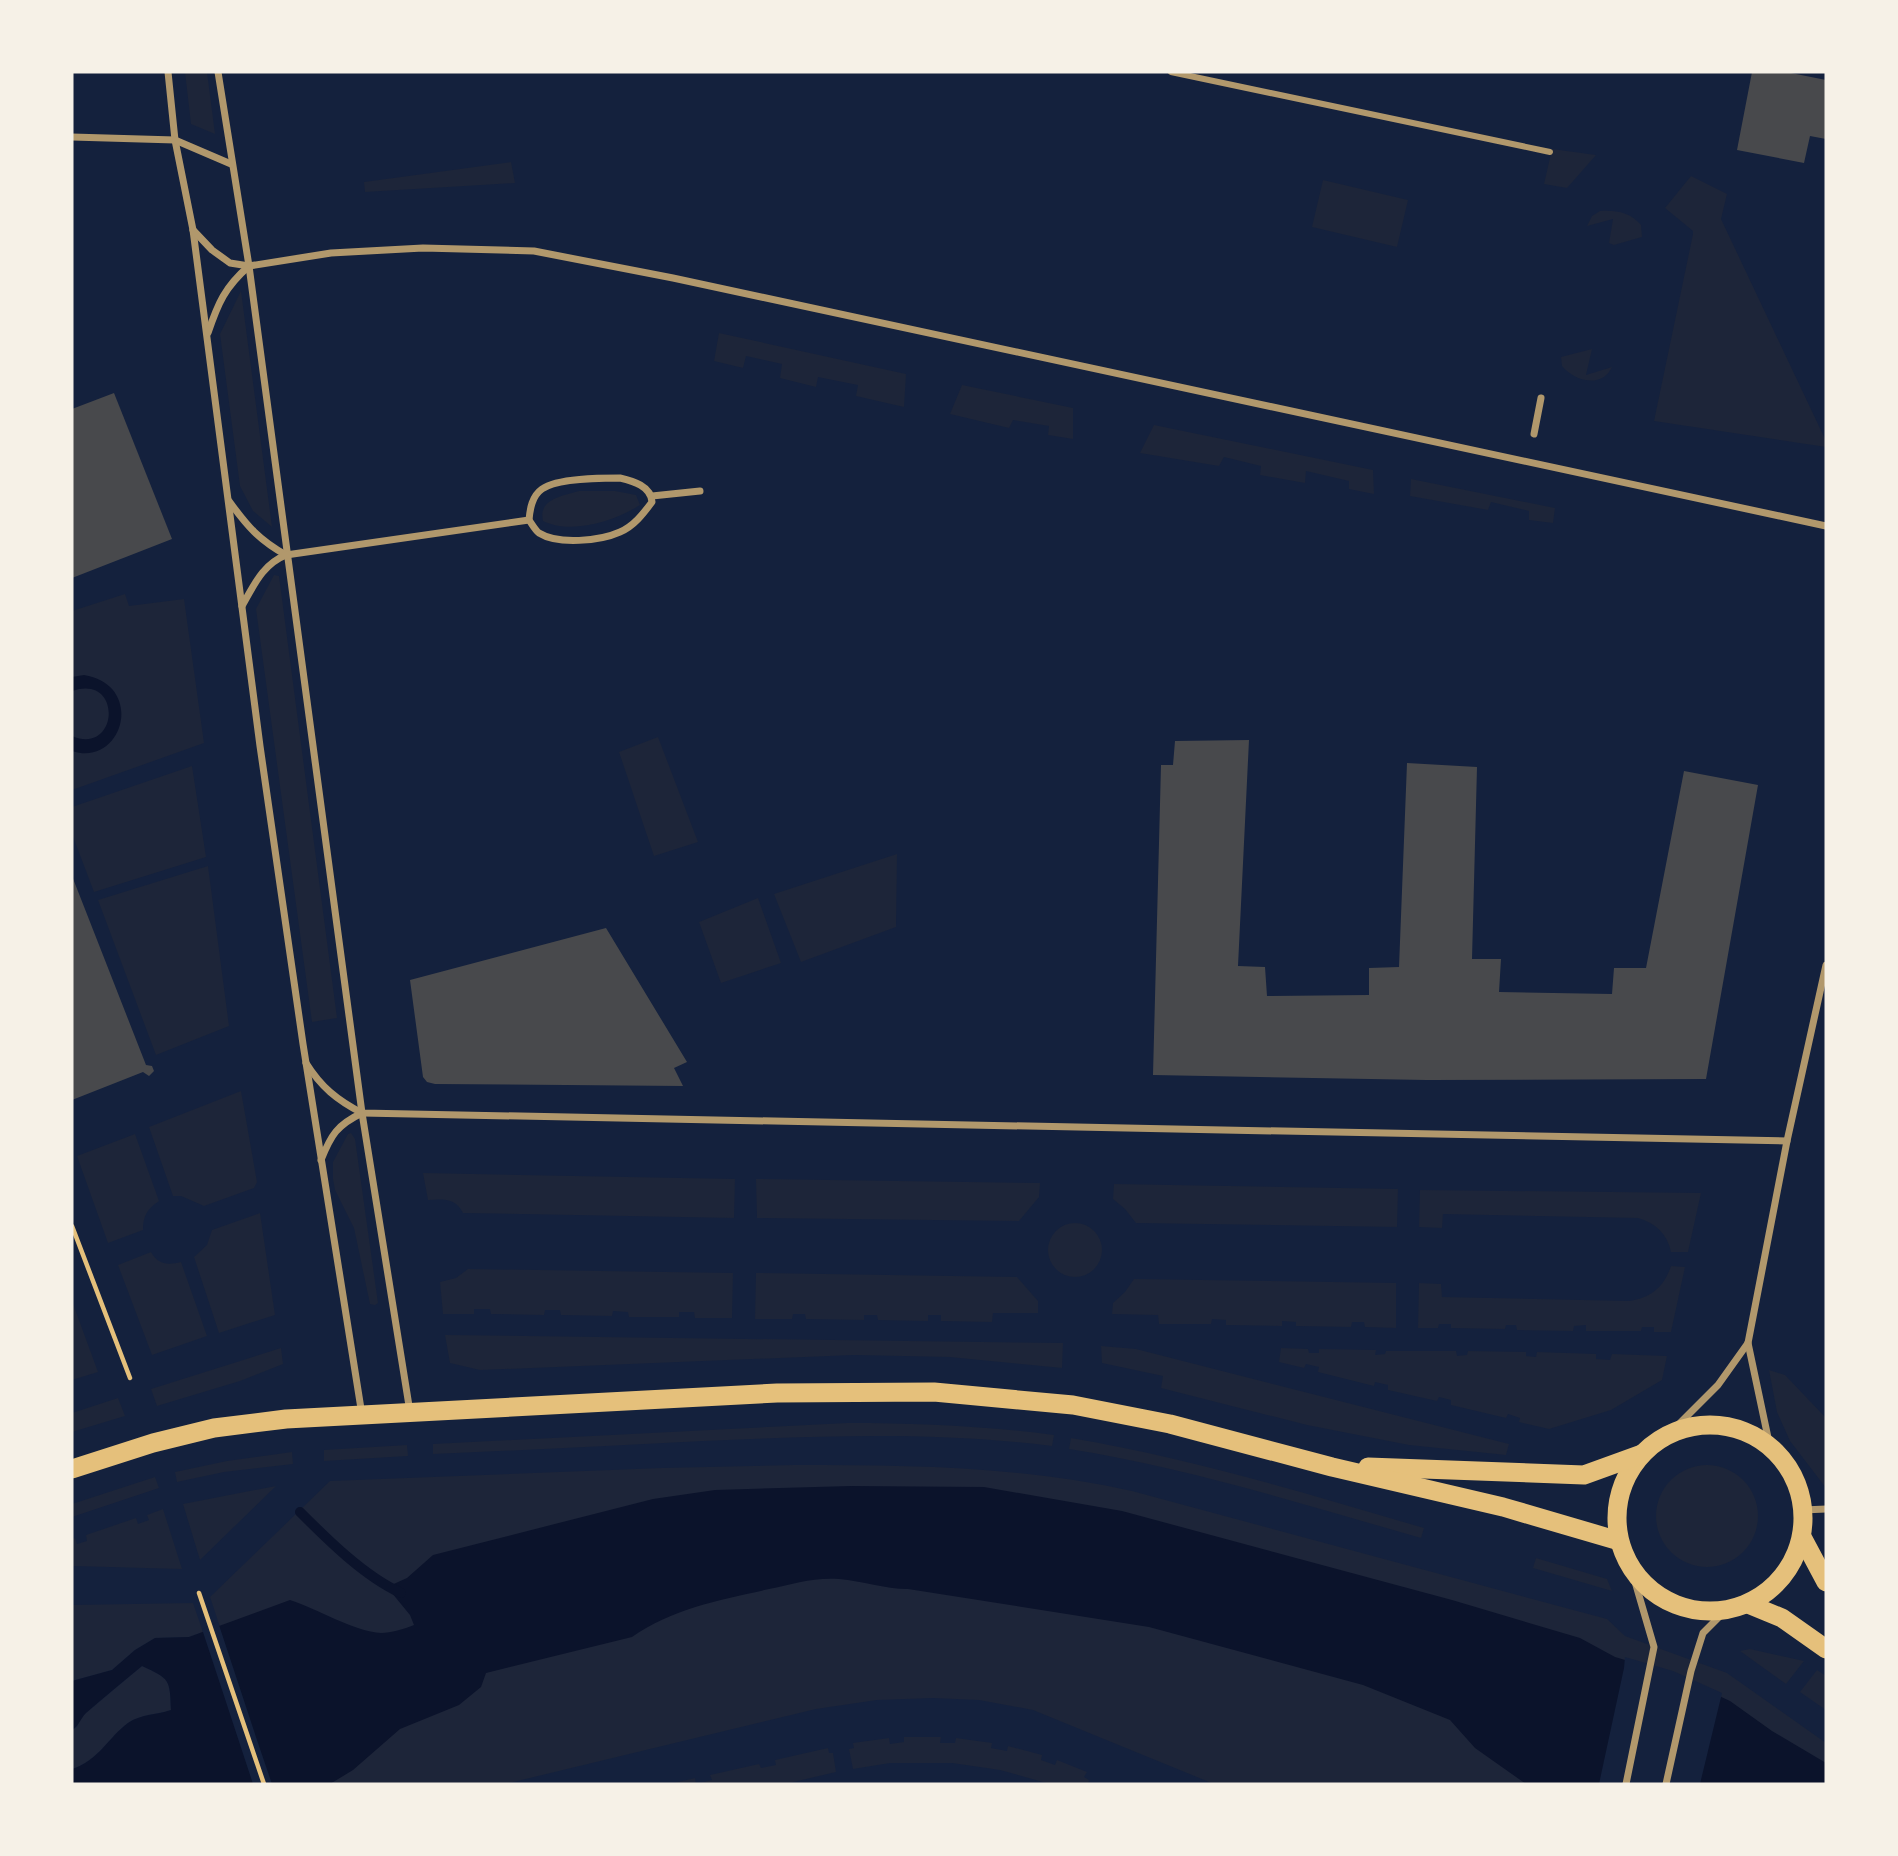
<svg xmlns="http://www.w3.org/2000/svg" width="1898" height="1856" viewBox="0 0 1898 1856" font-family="Signika,sans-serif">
	<rect width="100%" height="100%" fill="#14213d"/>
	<g fill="#1d2539">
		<path d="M185,72h22l8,62 -24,-10z"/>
		<path d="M1552,149l44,6 -29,33 -23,-4z"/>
		<path d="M511,162l4,21 -150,9 -1,-10z"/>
		<path d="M1691,176l36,18 -6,25 105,222v6l-172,-26 39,-187v-3l-28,-23z"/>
		<path d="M1323,180l85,20 -11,47 -85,-20z"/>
		<path d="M1600,211c16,-1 30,1 41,14l1,12 -28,8 -5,-2 4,-24 -26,7 5,-10z"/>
		<path d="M241,291l31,236 -19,-16 -13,-25 -20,-152z"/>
		<path d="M719,333l187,41 -2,33 -48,-11 2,-11 -40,-8 -2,10 -36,-9 2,-14 -36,-8 -3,12 -29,-7z"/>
		<path d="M1592,349l-6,26 26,-8c-10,22 -38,14 -50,-1l-1,-9z"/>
		<path d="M962,385l111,23v31l-25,-4 1,-9 -36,-6 -4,8 -59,-14z"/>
		<path d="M1154,425l219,45 1,24 -25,-5v-8l-43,-10 -1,12 -45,-8 1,-9 -37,-9 -5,9 -79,-13z"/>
		<path d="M1411,479l144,29 -2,15 -24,-3v-9l-38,-9 -3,8 -78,-14z"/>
		<path d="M579,491h36l21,4 4,10c-25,16 -69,30 -97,16 -5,-22 19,-25 36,-30z"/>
		<path d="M274,575l5,1 58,442 -25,4 -56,-413z"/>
		<path d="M125,594l4,12 55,-7 20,144 -132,47v-179z"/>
		<path d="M658,737l40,105 -44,14 -35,-104z"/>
		<path d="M192,766l14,91 -112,35 -22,-58v-27z"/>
		<path d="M897,854l-1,73 -95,35 -27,-68z"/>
		<path d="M208,866l21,160 -73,29 -58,-155z"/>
		<path d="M758,898l23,65 -60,20 -22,-61z"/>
		<path d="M241,1091l16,91 -3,6 -50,18 -23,-10h-8l-24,-69z"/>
		<path d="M351,1133l4,6 23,164 -3,2 -5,-1 -16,-76 -19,-38 -2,-11v-17l15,-28z"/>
		<path d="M135,1134l24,67c-12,8 -16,15 -16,29l-35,13 -31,-87z"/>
		<path d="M423,1173l312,6 -1,39 -271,-5c-7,-15 -20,-14 -35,-13z"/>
		<path d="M756,1179l284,4 -1,14 -20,24 -262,-3z"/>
		<path d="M1114,1184l284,5 -1,38 -261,-4 -11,-14 -12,-10z"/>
		<path d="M1420,1190l281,3 -13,59h-17c-4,-18 -15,-29 -33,-34l-195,-4 -1,14 -23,-1z"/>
		<path d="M260,1213l15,102 -56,18 -25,-76 13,-12 5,-15z"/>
		<circle cx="1075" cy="1250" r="27"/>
		<path d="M151,1252c7,13 17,13 30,10l26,74 -55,19 -34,-90z"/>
		<path d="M1671,1266l14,1 -14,65h-17v-5h-12l-1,4h-55v-6l-12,1 -1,5 -56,-1 -1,-5h-10l-1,4 -54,-1v-4h-12l-1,4h-20l1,-45 22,1 1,13 187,4c22,-3 35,-14 42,-35z"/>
		<path d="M468,1269l265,4 -1,45h-37l-1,-6h-15v5h-50l-1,-5 -15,-1 -1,5 -51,-1 -1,-5h-15l-1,5 -53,-1 -1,-5h-16v5h-31l-3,-32 16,-4z"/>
		<path d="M756,1273l261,4 21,24v12h-45l-1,9 -51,-1v-6h-13v6l-50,-1 -1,-5h-13v5l-58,-1 -1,-5h-12l-1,5h-37z"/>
		<path d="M1134,1279l262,4v45l-31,-1 -1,-5h-12l-1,5 -55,-1v-4l-14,-1v5l-56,-1v-5l-14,-1 -1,5h-52l-1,-9 -46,-1 1,-11 12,-11z"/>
		<path d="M72,1301l26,71 -26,8z"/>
		<path d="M445,1335l618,8 -1,25 -112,-11 -96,-2 -374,15 -30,-7z"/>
		<path d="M1101,1346l35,3 373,95 -3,11 -97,-10 -102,-20 -146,-37 2,-12 -61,-13z"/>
		<path d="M281,1348l2,16 -43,17 -83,25 -6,-17z"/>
		<path d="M1281,1348l27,1 1,4h10v-4l57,1 -1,5 10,-1 1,-3h70l1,5 10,-1 1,-4 58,1v4l10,1 1,-5 59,2v5l14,1 2,-6 55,2 -5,24 -51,30 -62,19 -30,-7 1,-4 -12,-4 -2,4 -55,-13v-5l-12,-3 -2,4 -49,-11v-5l-13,-3 -1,4 -56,-14 1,-5 -13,-3 -2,4 -25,-6z"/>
		<path d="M1769,1370l16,5 41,43v70l-36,-47 -13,-29z"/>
		<path d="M118,1398l7,18 -53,16v-19z"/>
		<path d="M848,1423c69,0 137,3 206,12l-2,11c-120,-15 -229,-10 -349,-5 -90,5 -180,9 -270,13v-10z"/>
		<path d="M1071,1438c120,20 236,56 353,90l-3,10c-116,-33 -232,-70 -352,-89z"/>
		<path d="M407,1445l1,11 -84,5v-11z"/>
		<path d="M292,1452l1,12 -69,8 -47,10 -2,-10 52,-11z"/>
		<path d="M795,1465c114,0 226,1 337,26l475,128 18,17 102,37 99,70v41h-612l-181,-74 -54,-10 -46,-2 -56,2 -61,9 -311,75h-233l-62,-187 120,-116 332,-13z"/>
		<circle cx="1707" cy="1516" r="51"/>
		<path d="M155,1477l4,11 -87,29v-13z"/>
		<path d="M276,1486l-76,74 -17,-56z"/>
		<path d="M163,1509l19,60 -110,-3v-27l3,-1 2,6 10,-3 -1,-6 50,-17 2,6 11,-4 -2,-5z"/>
		<path d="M1536,1558l71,21 5,12 -79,-23z"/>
		<path d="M193,1603l10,29 -14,5 -34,1 -20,12 -23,20 -40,11v-76z"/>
		<path d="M1750,1649l54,12 -18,23 -46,-33z"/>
		<path d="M142,1666c28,13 28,13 29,44 -15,5 -30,4 -43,13 -19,14 -31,39 -56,46v-39l5,-3 4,-10z"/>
		<path d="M1817,1670l9,6v34l-26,-18z"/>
		<path d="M904,1737h37l-1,6h15l1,-5 36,5 -1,5 16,3 1,-5 34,9 -1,5 14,5 2,-5 30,12 -3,5 5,3 -1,4h-38l-50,-14 -48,-7h-62l-37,6 -4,-20 5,-1 -1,-5 36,-5 1,6 14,-2z"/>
		<path d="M828,1748l1,5h4l3,19 -51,12h-115l25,-6 1,6 16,-4 -2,-5 49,-11 2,4 15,-3 -1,-5z"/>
	</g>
	<g fill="#0b132b">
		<path d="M84,675c62,10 39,93 -12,76v-15c47,20 51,-63 0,-45v-14z"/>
		<path d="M851,1486l133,1 138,24 330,89 128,38 35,19 57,17 58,27 42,30 54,32v21h-300l-51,-36 -25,-28 -87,-35 -214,-58 -241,-38c-24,0 -45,-8 -69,-10 -24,-2 -47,5 -70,10 -48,11 -96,19 -137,48l-146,36 -5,14 -22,18 -59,24 -47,41 -23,14h-258v-15c25,-7 37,-32 56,-46 13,-9 28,-8 43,-13 -1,-31 -1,-31 -29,-44 -19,16 -38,31 -56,47 -6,6 -7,13 -14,17v-49l40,-11 23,-20 20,-12 34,-1 101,-37c26,8 65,32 91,33 10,0 23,-4 33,-8l-4,-10 -23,-28 20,-9 26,-23 220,-56 62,-9z"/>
	</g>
	<g fill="#14213d">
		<path d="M218,1622l40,121 14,41h-19l-51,-155z"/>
		<path d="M1625,1657l48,14 49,22 -22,91h-101l25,-116z"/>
	</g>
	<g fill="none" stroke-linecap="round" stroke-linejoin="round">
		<path stroke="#0b132b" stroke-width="10" d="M300,1512c28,28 64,64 101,81"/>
	</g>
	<g fill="#48494c">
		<path d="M1752,72h34l40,8v59l-16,-3 -6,27 -67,-13z"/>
		<path d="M114,393l58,146 -100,39v-169z"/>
		<path d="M1249,740l-11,226 27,1 2,29 102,-1v-27l30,-1 8,-204 70,4 -5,192h29l-2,33 113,2 2,-26h32l38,-197 74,14 -52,294 -279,1 -274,-5 8,-310h12l2,-24z"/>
		<path d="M72,876l74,189 6,1 2,5 -5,5 -6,-4 -71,28z"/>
		<path d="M606,928l81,134 -13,6 9,18 -248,-2 -8,-2 -4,-5 -13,-97z"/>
	</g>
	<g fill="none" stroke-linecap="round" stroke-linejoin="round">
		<g stroke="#e5c07b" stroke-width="4.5">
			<path d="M72,1226l58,152"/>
			<path d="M199,1593l65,191"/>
		</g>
		<path stroke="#b1986c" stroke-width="6" d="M1171,72l379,80"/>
		<g stroke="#b1986c" stroke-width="7">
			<path d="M168,72l7,68 18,90 67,516 43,298 59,371"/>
			<path d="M218,72l31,194 113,847 48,299"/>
			<path d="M72,137l103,3 56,24"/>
			<path d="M193,230l19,20 18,13 19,3 82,-13 92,-5 111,3 139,27 1153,248"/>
			<path d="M208,333c10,-30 17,-46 41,-67"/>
			<path d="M1534,434l7,-36"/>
			<path d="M620,478c13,3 31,8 32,24 -9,12 -18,24 -32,30 -20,9 -62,13 -81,1 -4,-3 -7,-9 -10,-13 1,-11 3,-24 13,-31 15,-11 59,-11 78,-11z"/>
			<path d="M652,496l48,-5"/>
			<path d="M229,501c18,25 30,39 57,54"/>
			<path d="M242,606c12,-21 21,-42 44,-51l243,-35"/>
			<path d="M306,1063c15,24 31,37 56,50l1425,28"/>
			<path d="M321,1160c10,-25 16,-35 41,-47"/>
			<path d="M1748,1343l22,104"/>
			<path d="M1669,1434l49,-49 30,-42 39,-202 39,-176"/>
			<path d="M1803,1510l23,-1"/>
			<path d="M1626,1784l28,-137 -23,-79"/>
			<path d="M1666,1784l25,-113 12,-38 23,-23"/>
		</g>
		<g stroke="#e5c07b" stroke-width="19">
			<circle cx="1710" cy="1518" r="93"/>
			<path d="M1368,1467l216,8 58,-21"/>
			<path d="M72,1469l81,-26 61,-15 72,-9 491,-26 157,-1 139,13 97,19 162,43 171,40 116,34"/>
			<path d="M1802,1537l24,45"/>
			<path d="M1748,1604l34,14 44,31"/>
		</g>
	</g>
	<rect width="1898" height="1856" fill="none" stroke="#f6f1e7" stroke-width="147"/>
</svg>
